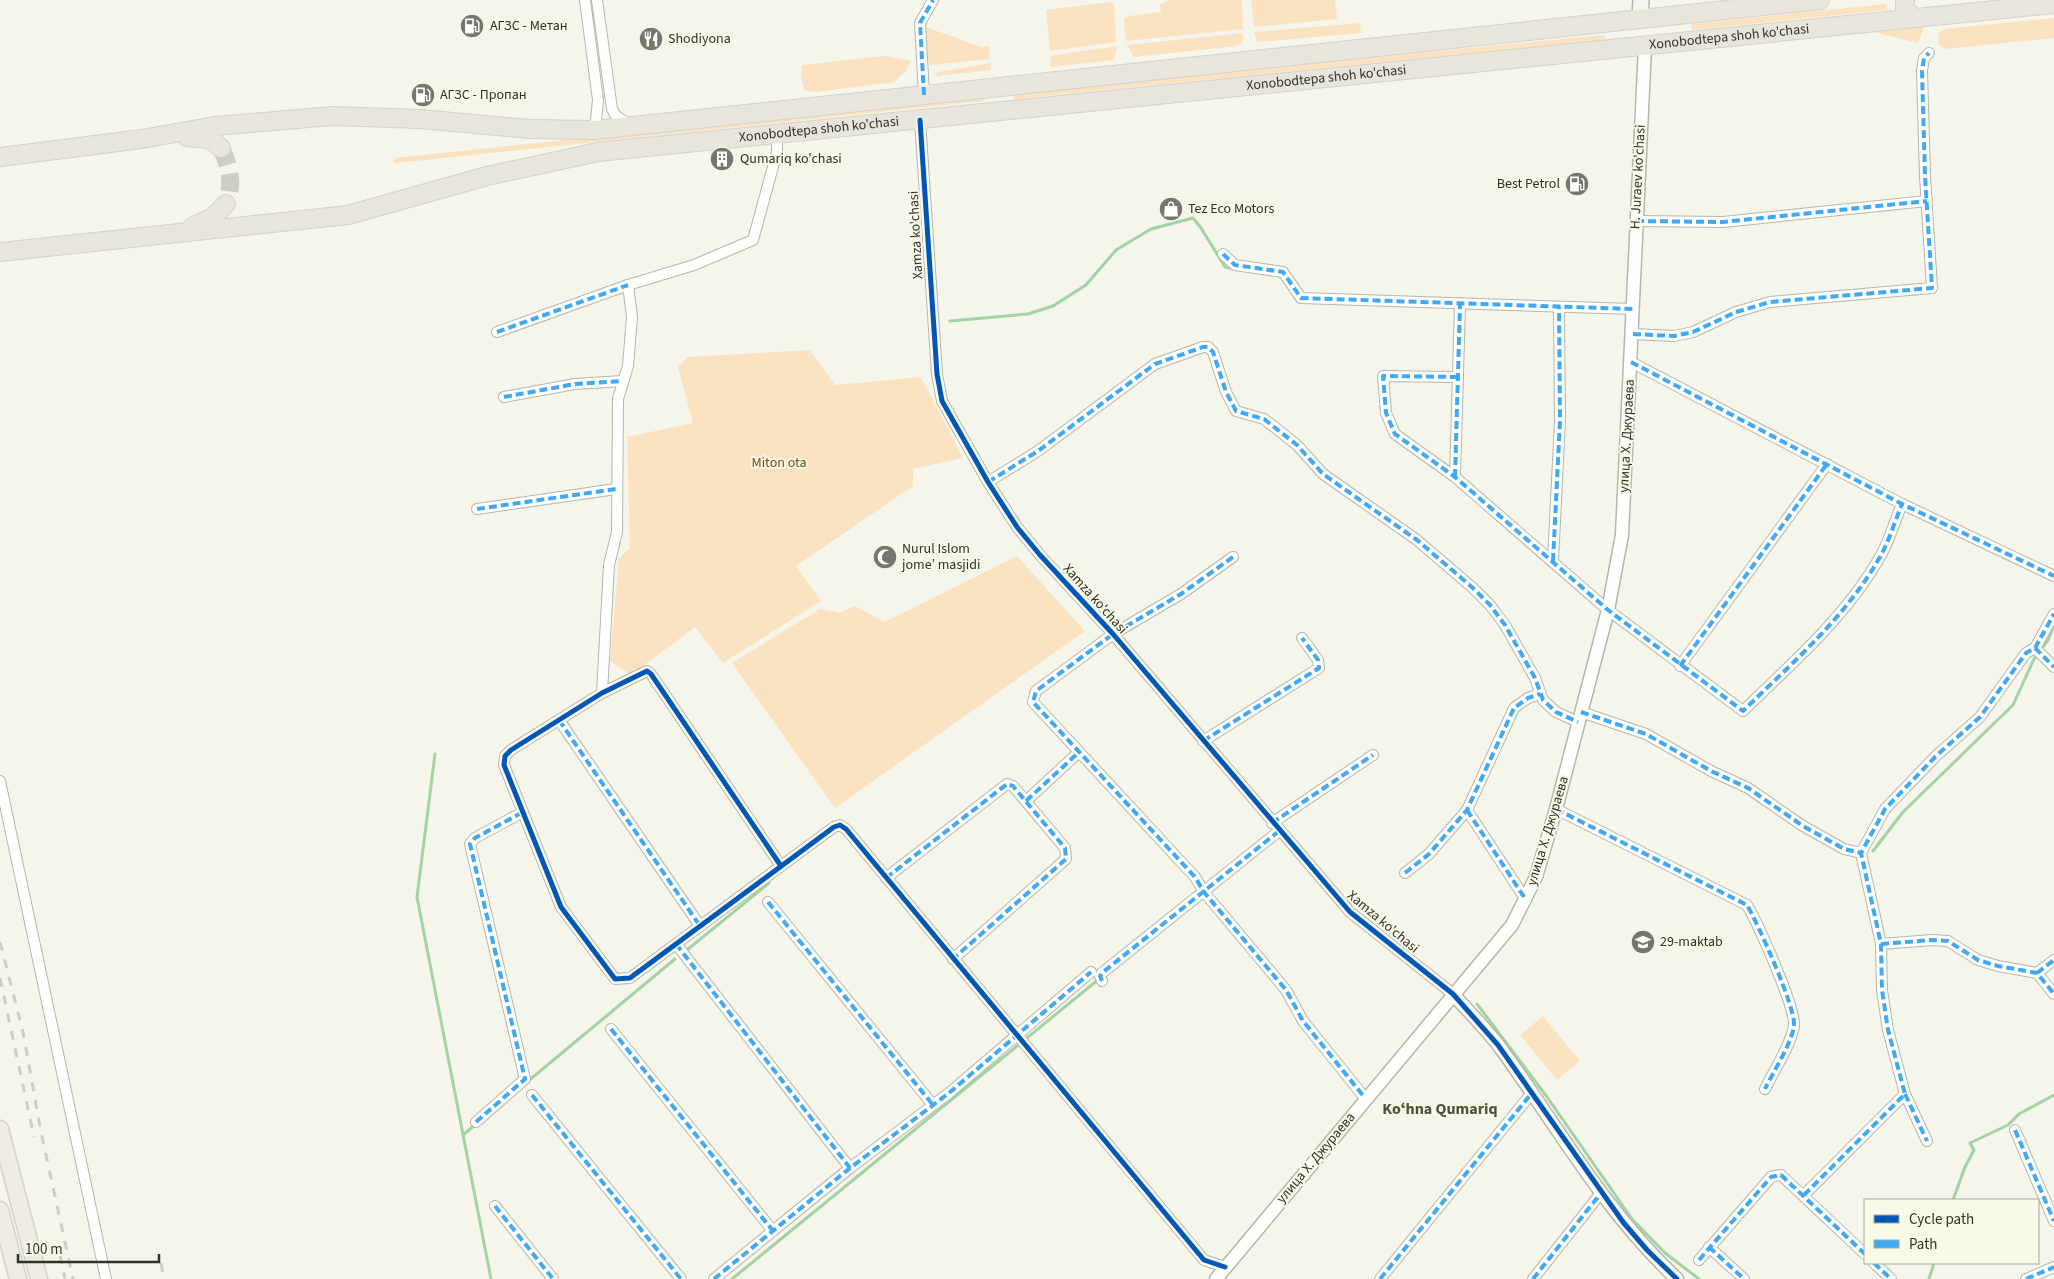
<svg xmlns="http://www.w3.org/2000/svg" width="2054" height="1279" viewBox="0 0 2054 1279" font-family="'Source Sans 3',sans-serif">
	<rect width="100%" height="100%" fill="#f5f5eb"/>
	<g fill="#fae2c1">
		<path d="M1169,0h73l1,29 -117,12 -2,-22 5,-3 32,-4 -1,-8z"/>
		<path d="M1251,0h84l2,19 -83,8z"/>
		<path d="M1110,2l4,1 2,39 -66,9 -4,-41z"/>
		<path d="M1886,4l1,6 -195,20 -1,-6z"/>
		<path d="M2054,18v20l-110,11 -6,-6 1,-10 5,-4z"/>
		<path d="M1360,23l1,10 -104,9 -3,-10z"/>
		<path d="M1925,25l-7,18 -45,-11v-2z"/>
		<path d="M926,27l55,20 8,-1 1,13 -60,6 -3,-3z"/>
		<path d="M1243,33v9l-6,4 -103,11 -7,-12z"/>
		<path d="M1604,35l1,5 -592,59 -1,-7z"/>
		<path d="M1117,46l-3,14 -63,7 -1,-11z"/>
		<path d="M884,56l27,5 -5,10 -12,11 -77,10 -12,-1 -4,-13 1,-13z"/>
		<path d="M991,63v7l-53,6 -3,-1 3,-3z"/>
		<path d="M984,95l2,3 -2,3 -588,62 -3,-2 2,-3z"/>
		<path d="M810,350l25,35 86,-8 42,81 -50,11v17l-117,80 25,35 -98,62 -28,-36 -64,48 -21,-14 9,-102 11,-11 -3,-111 66,-14 -15,-56 10,-10z"/>
		<path d="M1017,556l68,75 -250,177 -103,-145 88,-54 20,4 15,-7 29,16z"/>
		<path d="M1543,1016l37,45 -23,19 -37,-45z"/>
	</g>
	<g fill="none" stroke-linecap="round" stroke-linejoin="round">
		<g stroke="#a2d3a3" stroke-width="3">
			<path d="M950,321l78,-7 25,-8 33,-21 30,-35 35,-21 42,-11 8,10 24,39 9,2"/>
			<path d="M435,754l-18,143 74,382"/>
			<path d="M1873,851l30,-39 110,-107 21,-46 14,-19 6,-15"/>
			<path d="M687,950l82,-67"/>
			<path d="M1477,1004l70,93 85,122 33,34 34,26"/>
			<path d="M527,1082l148,-123"/>
			<path d="M463,1135l13,-11"/>
			<path d="M1953,1200l12,-33 9,-17 -4,-7 38,-18 11,-11 35,-19"/>
			<path d="M732,1279l367,-300"/>
			<path d="M1929,1279l5,-16"/>
		</g>
		<path stroke="#cecec4" stroke-width="18" stroke-dasharray="18 9" stroke-linecap="butt" d="M221,148c9,18 13,37 5,56"/>
		<g stroke="#b6b6af" stroke-width="12">
			<g id="minor">
				<path d="M585,0l13,100 -3,30"/>
				<path d="M597,0l15,109 4,7 13,8"/>
				<path d="M924,95l-4,-72 13,-23"/>
				<path d="M920,120l17,254 5,27 46,81 29,45 23,28 73,79 237,278 103,82"/>
				<path d="M1636,221l87,1 204,-21"/>
				<path d="M1223,254l12,11 48,7 18,26 332,11"/>
				<path d="M497,332l131,-47 66,-20 59,-25 24,-88v-18"/>
				<path d="M1633,334l41,2 19,-4 43,-20 34,-10 162,-14 -7,-112 -3,-105 2,-13 5,-5"/>
				<path d="M1631,362l271,142 152,72"/>
				<path d="M1458,377l-75,-1 3,37 9,21 60,43 153,133 135,101c49,-48 103,-94 137,-154 9,-16 15,-36 22,-53"/>
				<path d="M504,397l71,-13 47,-3"/>
				<path d="M1455,477l5,-172"/>
				<path d="M988,482l50,-31 117,-87 48,-17h5l5,5 13,40 10,19 28,8 33,26 26,29 94,66 56,48 17,17 15,20 30,53 8,22 13,12 22,10"/>
				<path d="M477,509l139,-20"/>
				<path d="M1233,557l-52,37 -68,40 -77,57 -3,11 162,175 9,15 82,98 17,31 62,77"/>
				<path d="M1553,561l7,-140 -1,-114"/>
				<path d="M2035,648l19,19"/>
				<path d="M1680,666l147,-202"/>
				<path d="M602,693l7,-128 8,-33 1,-133 10,-33 4,-49 -4,-32"/>
				<path d="M1581,712l65,22 65,37 37,17 55,38 41,23 17,4"/>
				<path d="M559,720l141,206"/>
				<path d="M1203,741l116,-73 -1,-8 -16,-22"/>
				<path d="M0,781l106,498"/>
				<path d="M1026,801l52,-48"/>
				<path d="M1556,809l191,96c11,19 49,103 47,121 -3,19 -21,46 -29,63"/>
				<path d="M1467,810l59,90"/>
				<path d="M1272,823l101,-68"/>
				<path d="M781,866l-130,-192 -4,-3 -45,22 -91,57 -6,6 -1,9 57,142 54,72 15,-1 204,-151 6,-2 6,4 353,425 5,6 21,7"/>
				<path d="M1405,873l24,-19 38,-44 47,-102 14,-10 12,-4"/>
				<path d="M886,878l121,-94 6,2 52,62 1,11 -113,100"/>
				<path d="M768,902l165,203"/>
				<path d="M676,944l174,224"/>
				<path d="M1881,944l51,-4 16,1 30,19 20,6 39,7 17,21"/>
				<path d="M2037,973l17,-13"/>
				<path d="M1102,981l-2,-5 2,-3 177,-142"/>
				<path d="M611,1029l162,202"/>
				<path d="M1905,1094l22,47"/>
				<path d="M532,1095l149,184"/>
				<path d="M476,1122l49,-43 -55,-235 5,-6 48,-26"/>
				<path d="M2015,1130l39,91"/>
				<path d="M1804,1195l101,-101 -17,-64 -6,-40 -1,-46 -20,-91 24,-44 51,-53 44,-39 46,-64 9,-5 19,-34"/>
				<path d="M495,1206l58,73"/>
				<path d="M1709,1247l35,32"/>
				<path d="M1699,1260l72,-83 10,-2 84,79"/>
				<path d="M1874,1263l17,16"/>
				<path d="M714,1279l136,-111 99,-75 142,-121"/>
				<path d="M1380,1279l151,-185"/>
				<path d="M1533,1279l68,-86"/>
				<path d="M2026,1279l28,-12"/>
			</g>
		</g>
		<g stroke="#b6b6af" stroke-width="15">
			<g id="tertiary">
				<path d="M1453,994c15,17 32,34 46,52 58,79 105,165 178,233"/>
				<path d="M1216,1279l296,-354 24,-48 20,-68 52,-199 14,-75 23,-489"/>
			</g>
		</g>
		<g stroke="#b6b6af" stroke-width="18">
			<path id="secondary" d="M1640,20l1,-20"/>
		</g>
		<g stroke="#d2d2cd" stroke-width="19">
			<g id="primary">
				<path d="M0,1129l39,150"/>
				<path d="M0,1210l18,69"/>
			</g>
		</g>
		<g stroke="#d2d2cd" stroke-width="20">
			<g id="trunk">
				<path d="M1905,0v9l9,9"/>
				<path d="M187,137l23,2 11,9"/>
				<path d="M0,157l142,-18 73,-13 117,-10 88,3 110,10 65,1 1225,-130"/>
				<path d="M192,227l21,-10 13,-13"/>
				<path id="s1" d="M0,252l348,-37 139,-39 111,-24 1456,-148"/>
			</g>
		</g>
		<use href="#minor" stroke="#fefefc" stroke-width="10"/>
		<use href="#tertiary" stroke="#fefefc" stroke-width="12"/>
		<use href="#secondary" stroke="#f5f4f0" stroke-width="15"/>
		<use href="#primary" stroke="#edebe4" stroke-width="16"/>
		<use href="#trunk" stroke="#e8e5dc" stroke-width="18"/>
		<g stroke="#cdcdcb" stroke-width="3" stroke-dasharray="9 9" stroke-linecap="butt">
			<path d="M0,942l23,90 18,100 32,147"/>
			<path d="M0,978l34,159"/>
			<path d="M60,1255l5,24"/>
			<path d="M161,1263l3,16"/>
		</g>
		<g stroke="#3fa9f5" stroke-width="4" stroke-dasharray="8 4" stroke-linecap="butt">
			<path d="M924,95l-4,-72 13,-23"/>
			<path d="M1636,221l87,1 204,-21"/>
			<path d="M1223,254l12,11 48,7 18,26 332,11"/>
			<path d="M497,332l131,-47"/>
			<path d="M1633,334l41,2 19,-4 43,-20 34,-10 162,-14 -7,-112 -3,-105 2,-13 5,-5"/>
			<path d="M1631,362l271,142 152,72"/>
			<path d="M1458,377l-75,-1 3,37 9,21 60,43 153,133 135,101c49,-48 103,-94 137,-154 9,-16 15,-36 22,-53"/>
			<path d="M504,397l71,-13 47,-3"/>
			<path d="M1455,477l5,-172"/>
			<path d="M988,482l50,-31 117,-87 48,-17h5l5,5 13,40 10,19 28,8 33,26 26,29 94,66 56,48 17,17 15,20 30,53 8,22 13,12 22,10"/>
			<path d="M477,509l139,-20"/>
			<path d="M1233,557l-52,37 -68,40 -77,57 -3,11 162,175 9,15 82,98 17,31 62,77"/>
			<path d="M1553,561l7,-140 -1,-114"/>
			<path d="M2035,648l19,19"/>
			<path d="M1680,666l147,-202"/>
			<path d="M1581,712l65,22 65,37 37,17 55,38 41,23 17,4"/>
			<path d="M559,720l141,206"/>
			<path d="M1203,741l116,-73 -1,-8 -16,-22"/>
			<path d="M1026,801l52,-48"/>
			<path d="M1556,809l191,96c11,19 49,103 47,121 -3,19 -21,46 -29,63"/>
			<path d="M1467,810l59,90"/>
			<path d="M1272,823l101,-68"/>
			<path d="M1405,873l24,-19 38,-44 47,-102 14,-10 12,-4"/>
			<path d="M886,878l121,-94 6,2 52,62 1,11 -113,100"/>
			<path d="M768,902l165,203"/>
			<path d="M676,944l174,224"/>
			<path d="M1881,944l51,-4 16,1 30,19 20,6 39,7 17,21"/>
			<path d="M2037,973l17,-13"/>
			<path d="M1102,981l-2,-5 2,-3 177,-142"/>
			<path d="M611,1029l162,202"/>
			<path d="M1905,1094l22,47"/>
			<path d="M532,1095l149,184"/>
			<path d="M476,1122l49,-43 -55,-235 5,-6 48,-26"/>
			<path d="M2015,1130l39,91"/>
			<path d="M1804,1195l101,-101 -17,-64 -6,-40 -1,-46 -20,-91 24,-44 51,-53 44,-39 46,-64 9,-5 19,-34"/>
			<path d="M495,1206l58,73"/>
			<path d="M1709,1247l35,32"/>
			<path d="M1699,1260l72,-83 10,-2 84,79"/>
			<path d="M1874,1263l17,16"/>
			<path d="M714,1279l136,-111 99,-75 142,-121"/>
			<path d="M1380,1279l151,-185"/>
			<path d="M1533,1279l68,-86"/>
			<path d="M2026,1279l28,-12"/>
		</g>
		<g stroke="#f9f9e7" stroke-width="8">
			<g id="cycleway">
				<path d="M920,120l17,254 5,27 46,81 29,45 23,28 73,79 237,278 103,82 45,51 125,177 24,28 30,29"/>
				<path d="M781,866l-130,-192 -4,-3 -45,22 -91,57 -6,6 -1,9 57,142 54,72 15,-1 204,-151 6,-2 6,4 353,425 5,6 21,7"/>
			</g>
		</g>
		<use href="#cycleway" stroke="#0057b8" stroke-width="5"/>
	</g>
	<defs>
		<g id="fuel-disc" transform="scale(1.25)"><circle r="9.5" fill="#76766e" stroke="#f9f9e7"/><path d="M-5.5-6h7V0h2V4h1.3V-2.5L3-4.5l.8-.8L6-3V5H2.5V1h-1V6h-7ZM-4.2-4.7v3.2H.2V-4.7Z" fill="#fff"/></g>
		<g id="restaurant-disc" transform="scale(1.25)"><circle r="9.5" fill="#76766e" stroke="#f9f9e7"/><path d="M-5-6h1v4h1v-4h1v4h1v-4h1v5L-1.5 .5V6h-2V.5L-5-1ZM5-6V6H3V1.5H1.5Q1.5-4 5-6Z" fill="#fff"/></g>
		<g id="building-disc" transform="scale(1.25)"><circle r="9.5" fill="#76766e" stroke="#f9f9e7"/><path d="M-4-6H4V6H1V3H-1V6H-4ZM-2.5-4.3h1.7v1.8h-1.7ZM.8-4.3h1.7v1.8H.8ZM-2.5-1h1.7V.8h-1.7ZM.8-1h1.7V.8H.8Z" fill="#fff"/></g>
		<g id="shop-disc" transform="scale(1.25)"><circle r="9.5" fill="#76766e" stroke="#f9f9e7"/><path d="M-5-2.5h2.3a2.7 3.5 0 0 1 5.4 0H5L5.5 6h-11ZM-1.5-2.5h3a1.5 2.3 0 0 0-3 0Z" fill="#fff"/></g>
		<g id="mosque-disc" transform="scale(1.25)"><circle r="9.5" fill="#76766e" stroke="#f9f9e7"/><path d="M3.5-4.9A6 6 0 1 0 3.5 4.9A5 5 0 1 1 3.5-4.9Z" fill="#fff"/></g>
		<g id="school-disc" transform="scale(1.25)"><circle r="9.5" fill="#76766e" stroke="#f9f9e7"/><path d="M0-5L7-2L0 1L-7-2ZM-4 1L0 2.5L4 1V4Q0 6-4 4Z" fill="#fff"/></g>
	</defs>
	<g fill-rule="evenodd">
		<use href="#fuel-disc" x="472" y="26"/>
		<use href="#restaurant-disc" x="651" y="39"/>
		<use href="#fuel-disc" x="423" y="95"/>
		<use href="#building-disc" x="722" y="159"/>
		<use href="#fuel-disc" x="1577" y="184"/>
		<use href="#shop-disc" x="1171" y="209"/>
		<use href="#mosque-disc" x="885" y="557"/>
		<use href="#school-disc" x="1643" y="942"/>
	</g>
	<g text-anchor="middle" dominant-baseline="central" stroke-width="4" stroke-linejoin="round" paint-order="stroke">
		<g font-size="14" fill="#31312a" stroke="#f9f9e7" text-anchor="start">
			<text x="490" y="26">АГЗС - Метан</text>
			<text x="668" y="39">Shodiyona</text>
			<text x="440" y="95">АГЗС - Пропан</text>
			<text x="740" y="159">Qumariq ko'chasi</text>
			<text x="1560" y="184" text-anchor="end">Best Petrol</text>
			<text x="1188" y="209">Tez Eco Motors</text>
			<text x="902" y="549">Nurul Islom<tspan x="902" dy="16">jome’ masjidi</tspan></text>
			<text x="1660" y="942">29-maktab</text>
		</g>
		<g font-size="14" fill="#31312a" stroke="#f9f9e7">
			<text stroke="none"><textPath href="#s1" startOffset="1745">Xonobodtepa shoh ko'chasi</textPath></text>
			<text stroke="none"><textPath href="#s1" startOffset="1340">Xonobodtepa shoh ko'chasi</textPath></text>
			<text stroke="none"><textPath href="#s1" startOffset="830">Xonobodtepa shoh ko'chasi</textPath></text>
			<text transform="translate(1638 177) rotate(-87)">H. Juraev ko'chasi</text>
			<text transform="translate(916 235) rotate(-93)">Xamza ko'chasi</text>
			<text transform="translate(1627 436) rotate(-87)">улица Х. Джураева</text>
			<text transform="translate(1095 599) rotate(48)">Xamza ko'chasi</text>
			<text transform="translate(1548 831) rotate(-73)">улица Х. Джураева</text>
			<text transform="translate(1383 922) rotate(40)">Xamza ko'chasi</text>
			<text transform="translate(1316 1158) rotate(-50)">улица Х. Джураева</text>
		</g>
		<g font-size="14" fill="#734c14" stroke="#f9f9e7">
			<text x="779" y="463">Miton ota</text>
		</g>
		<g font-size="16" font-weight="bold" fill="#505041" stroke="#f9f9e7">
			<text x="1440" y="1109">Koʻhna Qumariq</text>
		</g>
	</g>
	<rect x="1864" y="1199" width="175" height="65" fill="#f9f9e7" stroke="#a9a99b"/>
	<rect x="1874" y="1215" width="25" height="8" fill="#0057b8" stroke="#a9a99b"/>
	<text x="1909" y="1224" font-size="15" fill="#31312a">Cycle path</text>
	<rect x="1874" y="1240" width="25" height="8" fill="#3fa9f5" stroke="#a9a99b"/>
	<text x="1909" y="1249" font-size="15" fill="#31312a">Path</text>
	<path d="M18 1254v8h141v-8" fill="none" stroke="#31312a" stroke-width="2.5"/>
	<text x="25" y="1254" font-size="15" fill="#31312a" stroke="#f9f9e7" stroke-width="4" paint-order="stroke">100 m</text>
</svg>
